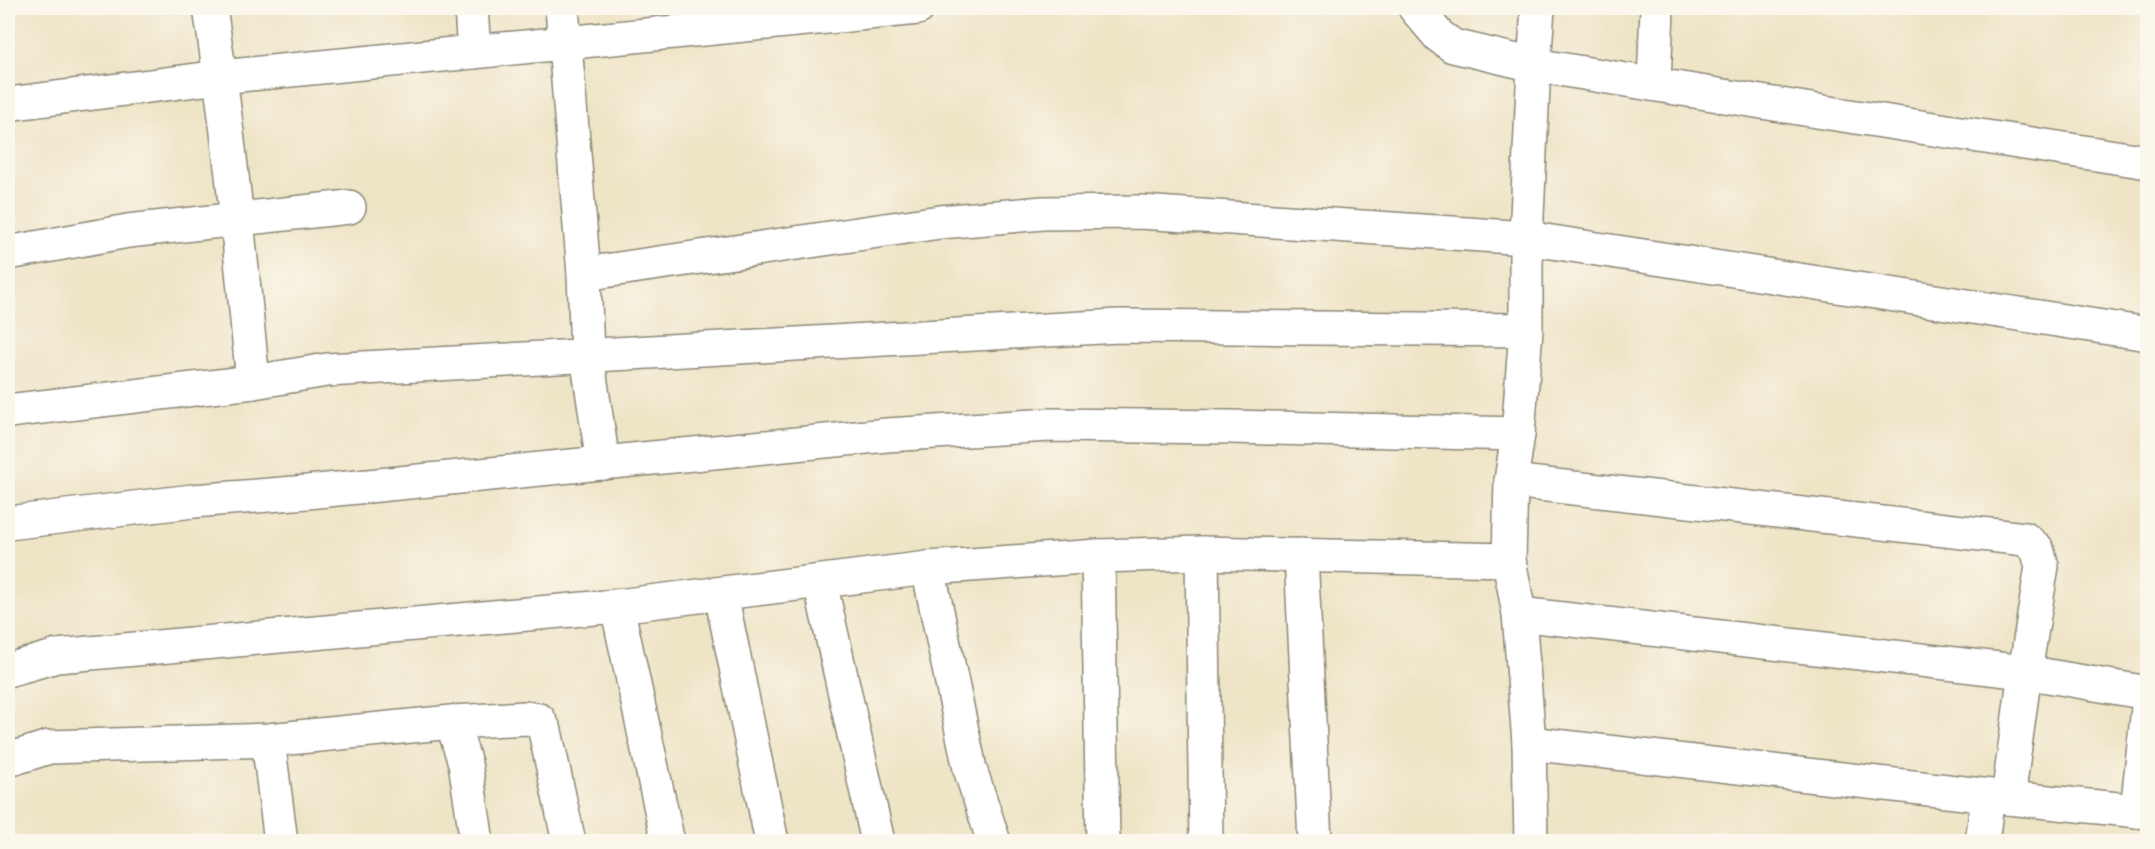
<svg xmlns="http://www.w3.org/2000/svg" width="2155" height="849" viewBox="0 0 2155 849" font-family="'Libre Caslon Text',serif">
	<rect width="100%" height="100%" fill="#fbf7ec"/>
	<filter id="ink" filterUnits="userSpaceOnUse"><feTurbulence type="fractalNoise" baseFrequency=".0167" numOctaves="2"/><feDisplacementMap in="SourceGraphic" scale="12" xChannelSelector="R" yChannelSelector="G"/><feConvolveMatrix kernelMatrix="1 2 1 2 8 2 1 2 1" color-interpolation-filters="sRGB"/></filter>
	<filter id="wash" filterUnits="userSpaceOnUse"><feTurbulence type="fractalNoise" baseFrequency=".008" numOctaves="4" result="noise"/><feDisplacementMap in="SourceGraphic" scale="24" xChannelSelector="R" yChannelSelector="G"/><feGaussianBlur stdDeviation="1.35" result="paint"/><feColorMatrix in="noise" values="0 0 0 0 0 0 0 0 0 0 0 0 0 0 0 0 0 1.4 0 .05"/><feComposite in="paint" operator="in"/></filter>
	<g filter="url(#wash)">
		<rect width="100%" height="100%" fill="#eee4c6"/>
	</g>
	<g filter="url(#ink)">
		<g fill="none" stroke-linecap="round" stroke-linejoin="round">
			<g stroke="#8c8878" stroke-width="36">
				<g id="minor">
					<path d="M210,8c19,123 31,249 43,374l74,-12 792,-44 407,4"/>
					<path d="M471,8l3,44"/>
					<path d="M562,8l22,266 3,82 16,107"/>
					<path d="M1538,8l-4,57 283,46 331,51"/>
					<path d="M1654,84l3,-76"/>
					<path d="M8,104l212,-27 698,-69"/>
					<path d="M8,253l120,-22 221,-24"/>
					<path d="M584,274l356,-52 103,-9 98,-1 385,26 622,96"/>
					<path d="M8,411l245,-29"/>
					<path d="M1511,481l514,58 12,10 5,17 -17,106 123,21"/>
					<path d="M8,523l185,-22 114,-9 580,-57 163,-10 180,2 288,7"/>
					<path d="M1202,553l4,289"/>
					<path d="M1301,555l14,287"/>
					<path d="M1098,556l5,286"/>
					<path d="M1509,560l10,54 10,129 2,99"/>
					<path d="M928,568l42,201 24,73"/>
					<path d="M820,582l58,260"/>
					<path d="M721,594l51,248"/>
					<path d="M617,606l51,236"/>
					<path d="M1519,614l506,58 -17,126 -479,-55"/>
					<path d="M8,670l49,-14 560,-50 311,-38 170,-12 104,-3 307,7 2,-79 7,-47 8,-104v-92l8,-173 -81,-19 -14,-10 -24,-28"/>
					<path d="M452,722l13,41 12,79"/>
					<path d="M268,740l13,102"/>
					<path d="M8,760l41,-13 219,-7 184,-18 74,-4 13,2 6,11 24,111"/>
					<path d="M2008,798l140,14"/>
					<path d="M2137,811l11,-103"/>
					<path d="M1982,842l6,-46"/>
				</g>
			</g>
			<use href="#minor" stroke="#fff" stroke-width="33"/>
		</g>
	</g>
	<rect width="2155" height="849" fill="none" stroke="#fbf7ec" stroke-width="30"/>
</svg>
